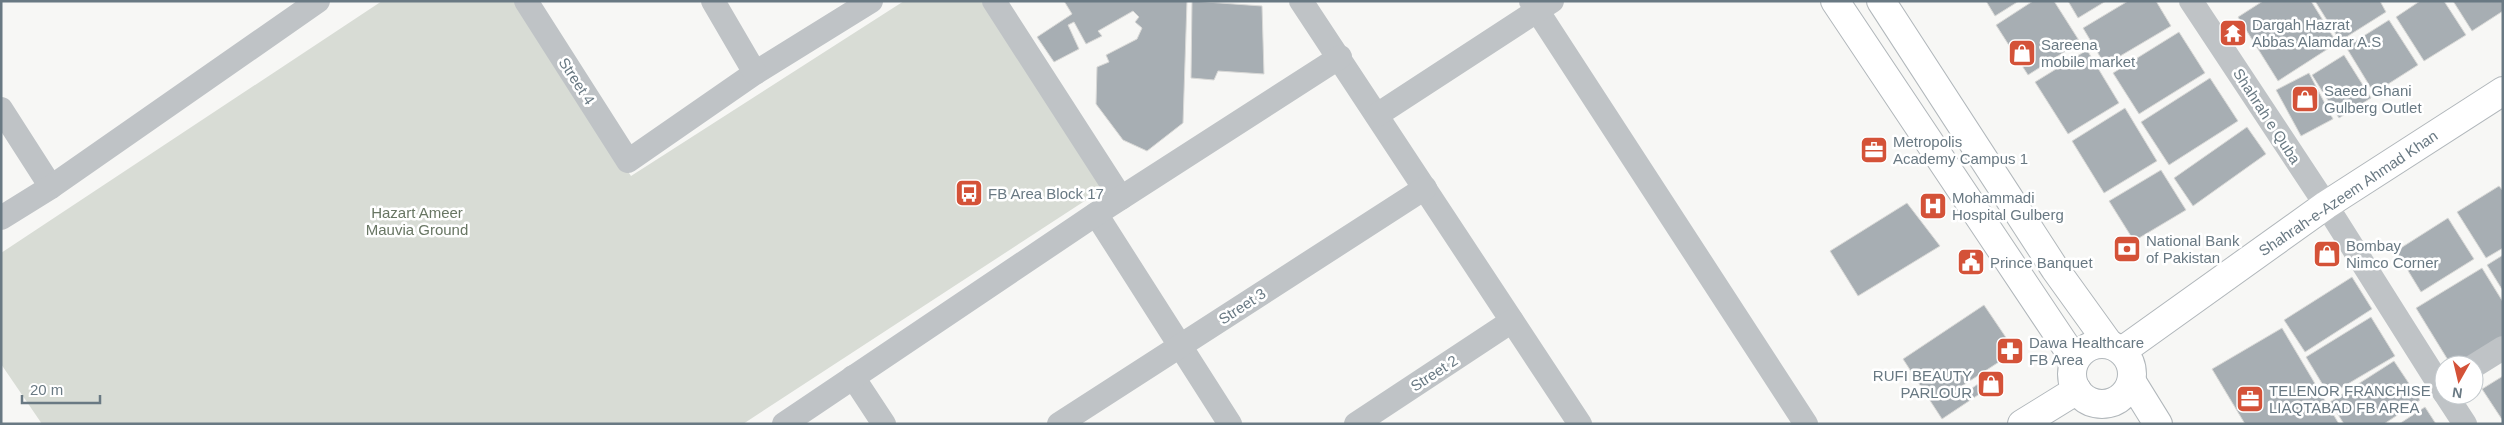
<svg xmlns="http://www.w3.org/2000/svg" width="2504" height="425" viewBox="0 0 2504 425" font-family="Arial,sans-serif">
	<rect width="100%" height="100%" fill="#f7f7f5"/>
	<path fill="#d8dcd5" d="M382,1h132l117,175 273,-175h78l121,188 -360,235h-701l-41,-60v-111z"/>
	<g fill="#a7aeb3" stroke="#d9d9d7">
		<path d="M1064,1h123l-4,122 -36,28 -24,-11 -27,-36 1,-37 12,-5 -3,-7 31,-16 5,-11 -7,-6 4,-5 -6,-6 -35,20 4,5 -16,8 -12,-22 -6,3 11,24 -25,13 -17,-25 35,-23z"/>
		<path d="M1192,1l70,5 2,68 -46,-3 -4,9 -23,-2z"/>
		<path d="M1986,1h33l-24,15z"/>
		<path d="M2033,1h21l26,41 -52,33 -32,-50z"/>
		<path d="M2068,1h38l-28,17z"/>
		<path d="M2128,1h28l15,25 -66,39 -22,-37z"/>
		<path d="M2263,1h48l26,42 -59,38 -40,-64z"/>
		<path d="M2315,1h65l6,11 -46,29z"/>
		<path d="M2420,1h24l22,34 -42,26 -28,-44z"/>
		<path d="M2453,1h50v10l-31,20z"/>
		<path d="M2389,20l29,45 -44,28 -28,-46z"/>
		<path d="M2179,32l26,41 -66,41 -26,-41z"/>
		<path d="M2087,50l32,53 -51,31 -33,-52z"/>
		<path d="M2344,55l27,43 -32,20 -27,-43z"/>
		<path d="M2309,73l24,46 -32,17 -25,-46z"/>
		<path d="M2210,78l28,43 -69,44 -28,-43z"/>
		<path d="M2125,108l32,53 -53,32 -32,-52z"/>
		<path d="M2247,127l19,27 -73,52 -19,-28z"/>
		<path d="M2161,170l25,40 -52,31 -25,-40z"/>
		<path d="M2499,186l4,5v57l-17,10 -29,-46z"/>
		<path d="M1907,203l33,43 -82,50 -28,-45z"/>
		<path d="M2448,218l26,41 -53,33 -25,-41z"/>
		<path d="M2503,255v36l-16,-26z"/>
		<path d="M2482,268l21,34v37l-43,26h-9l-35,-57z"/>
		<path d="M2352,277l20,32 -67,43 -21,-32z"/>
		<path d="M1984,305l23,34 -5,21 -57,37 1,2 20,-13 2,5 17,-12 5,8 -48,32 -39,-60z"/>
		<path d="M2371,317l24,39 -66,39 -23,-38z"/>
		<path d="M2282,328l57,96h-94l-33,-55z"/>
		<path d="M2394,361l26,39 -36,24h-40l-14,-22z"/>
		<path d="M2503,376v45l-21,-32z"/>
		<path d="M2425,407l11,17h-37z"/>
	</g>
	<g fill="none" stroke-linecap="round" stroke-linejoin="round">
		<g stroke="#b1b7bb" stroke-width="30">
			<g id="secondary">
				<path d="M1835,1l240,359"/>
				<path d="M1881,1l174,268 54,75"/>
				<circle cx="2102" cy="374" r="30"/>
				<path d="M2122,351l204,-146 177,-114"/>
				<path d="M2132,382l26,42"/>
				<path d="M2022,424l55,-34"/>
			</g>
		</g>
		<g stroke="#bfc3c6" stroke-width="24">
			<path d="M526,1l102,160 127,-88 116,-72"/>
			<path d="M713,1l42,72"/>
			<path d="M994,1l127,197"/>
			<path d="M1301,1l279,423"/>
			<path d="M1531,1l275,423"/>
			<path d="M2191,1l135,204 118,187"/>
			<path d="M1,109l50,78"/>
			<path d="M1377,115l175,-114"/>
			<path d="M1096,214l134,210"/>
			<path d="M1,218l50,-31 267,-186"/>
			<path d="M2474,366l29,-18"/>
			<path d="M853,377l31,47"/>
			<path d="M2446,395l19,29"/>
			<path d="M784,424l312,-210 244,-157"/>
			<path d="M1059,424l366,-236"/>
			<path d="M1356,424l156,-103"/>
		</g>
		<use href="#secondary" stroke="#fff" stroke-width="28"/>
	</g>
	<defs>
		<g id="temple-square" transform="scale(1.4375)"><rect x="-9" y="-9" width="18" height="18" rx="4" fill="#d45238" stroke="#fff"/><path d="M0-6L5-2H3V0L6.5 2.5H4V6H1.5V3h-3V6H-4V2.5H-6.5L-3 0V-2H-5Z" fill="#fff"/></g>
		<g id="shop-square" transform="scale(1.4375)"><rect x="-9" y="-9" width="18" height="18" rx="4" fill="#d45238" stroke="#fff"/><path d="M-5-2.5h2.3a2.7 3.5 0 0 1 5.4 0H5L5.5 6h-11ZM-1.5-2.5h3a1.5 2.3 0 0 0-3 0Z" fill="#fff"/></g>
		<g id="office-square" transform="scale(1.4375)"><rect x="-9" y="-9" width="18" height="18" rx="4" fill="#d45238" stroke="#fff"/><path d="M-6-3h4V-5.5h4V-3h4V5H-6ZM-1-4.5V-3h2v-1.5ZM-6 0V1H6V0Z" fill="#fff"/></g>
		<g id="bus-square" transform="scale(1.4375)"><rect x="-9" y="-9" width="18" height="18" rx="4" fill="#d45238" stroke="#fff"/><path d="M-5-6H5V4H4V6H2V4H-2V6H-4V4H-5ZM-3.5-4V0h7V-4ZM-3.5 1.2v1.5H-2V1.2ZM2 1.2v1.5H3.5V1.2Z" fill="#fff"/></g>
		<g id="hospital-square" transform="scale(1.4375)"><rect x="-9" y="-9" width="18" height="18" rx="4" fill="#d45238" stroke="#fff"/><path d="M-5-5h3v3.5h4V-5h3V5h-3V1.5h-4V5h-3Z" fill="#fff"/></g>
		<g id="bank-square" transform="scale(1.4375)"><rect x="-9" y="-9" width="18" height="18" rx="4" fill="#d45238" stroke="#fff"/><path d="M-6-4H6V4H-6ZM0-2.3a2.3 2.3 0 1 0 0 4.6a2.3 2.3 0 1 0 0-4.6Z" fill="#fff"/></g>
		<g id="civic-square" transform="scale(1.4375)"><rect x="-9" y="-9" width="18" height="18" rx="4" fill="#d45238" stroke="#fff"/><path d="M-.6-6.5H3V-4.5H.6V-3L4-1V1h2V6H-6V1h2V-1L-.6-3ZM-1.2 2.5V6h2.4V2.5Z" fill="#fff"/></g>
		<g id="pharmacy-square" transform="scale(1.4375)"><rect x="-9" y="-9" width="18" height="18" rx="4" fill="#d45238" stroke="#fff"/><path d="M-2-6h4v4h4v4h-4v4h-4v-4h-4v-4h4Z" fill="#fff"/></g>
	</defs>
	<g fill-rule="evenodd">
		<use href="#temple-square" x="2233" y="33"/>
		<use href="#shop-square" x="2022" y="53"/>
		<use href="#shop-square" x="2305" y="99"/>
		<use href="#office-square" x="1874" y="150"/>
		<use href="#bus-square" x="969" y="193"/>
		<use href="#hospital-square" x="1933" y="206"/>
		<use href="#bank-square" x="2127" y="249"/>
		<use href="#shop-square" x="2327" y="254"/>
		<use href="#civic-square" x="1971" y="262"/>
		<use href="#pharmacy-square" x="2010" y="351"/>
		<use href="#shop-square" x="1991" y="384"/>
		<use href="#office-square" x="2250" y="399"/>
	</g>
	<g text-anchor="middle" dominant-baseline="central" stroke-width="5" stroke-linejoin="round" paint-order="stroke">
		<g font-size="15" fill="#697983" stroke="#fff" text-anchor="start">
			<text x="2252" y="24">Dargah Hazrat<tspan x="2252" dy="17">Abbas Alamdar A.S</tspan></text>
			<text x="2041" y="44">Sareena<tspan x="2041" dy="17">mobile market</tspan></text>
			<text x="2324" y="90">Saeed Ghani<tspan x="2324" dy="17">Gulberg Outlet</tspan></text>
			<text x="1893" y="141">Metropolis<tspan x="1893" dy="17">Academy Campus 1</tspan></text>
			<text x="988" y="193">FB Area Block 17</text>
			<text x="1952" y="197">Mohammadi<tspan x="1952" dy="17">Hospital Gulberg</tspan></text>
			<text x="2146" y="240">National Bank<tspan x="2146" dy="17">of Pakistan</tspan></text>
			<text x="2346" y="245">Bombay<tspan x="2346" dy="17">Nimco Corner</tspan></text>
			<text x="1990" y="262">Prince Banquet</text>
			<text x="2029" y="342">Dawa Healthcare<tspan x="2029" dy="17">FB Area</tspan></text>
			<text x="1972" y="375" text-anchor="end">RUFI BEAUTY<tspan x="1972" dy="17">PARLOUR</tspan></text>
			<text x="2269" y="390">TELENOR FRANCHISE<tspan x="2269" dy="17">LIAQTABAD FB AREA</tspan></text>
		</g>
		<g font-size="15" fill="#697983" stroke="#fff">
			<text transform="translate(577 81) rotate(57)">Street 4</text>
			<text transform="translate(2267 116) rotate(57)">Shahrah e Quba</text>
			<text transform="translate(2348 193) rotate(-34)">Shahrah-e-Azeem Ahmad Khan</text>
			<text transform="translate(1242 306) rotate(-33)">Street 3</text>
			<text transform="translate(1434 373) rotate(-33)">Street 2</text>
		</g>
		<g font-size="15" fill="#687663" stroke="#fff">
			<text x="417" y="212">Hazart Ameer<tspan x="417" dy="17">Mauvia Ground</tspan></text>
		</g>
	</g>
	<rect width="2504" height="425" fill="none" stroke="#697983" stroke-width="5"/>
	<g transform="translate(2459 380) rotate(188)"><circle r="24" fill="#ffffff" stroke="#c3c9cd"/>
	<path d="M0-4L9 19L0 12L-9 19Z" fill="#d45238"/>
	<text y="-8" font-size="14" font-weight="bold" text-anchor="middle" fill="#697983">N</text>
	</g>
	<path d="M22 395v8h78v-8" fill="none" stroke="#697983" stroke-width="2.5"/>
	<text x="30" y="395" font-size="15" fill="#697983" stroke="#ffffff" stroke-width="4" paint-order="stroke">20 m</text>
</svg>
